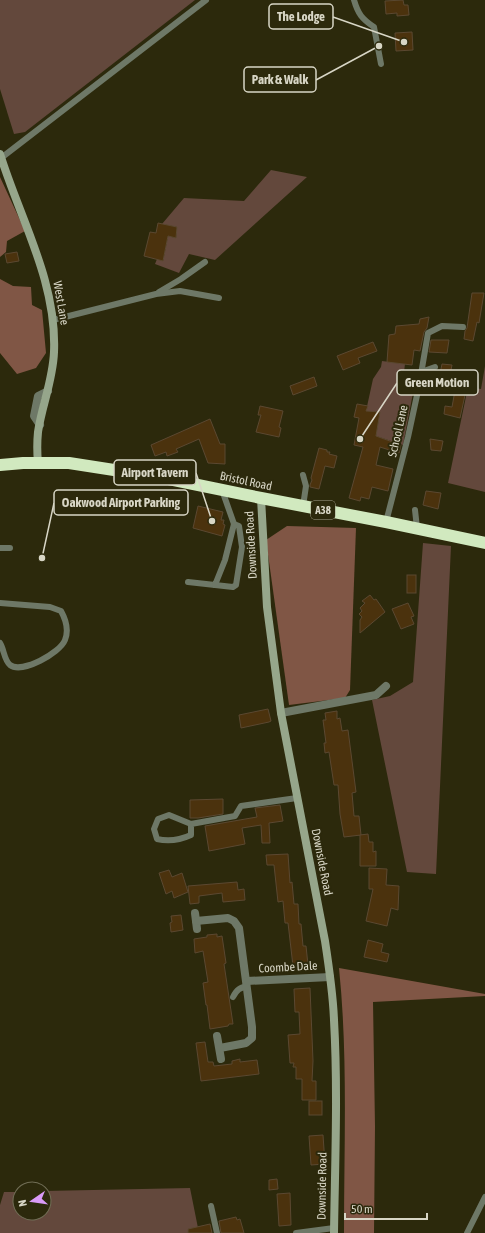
<svg xmlns="http://www.w3.org/2000/svg" width="485" height="1233" viewBox="0 0 485 1233" font-family="'Asap Condensed',sans-serif">
	<rect width="100%" height="100%" fill="#2c290c"/>
	<g fill="#63483c">
		<path d="M0,0h195l-170,132 -11,2 -14,-45z"/>
		<path d="M271,170l36,7 -92,83 -26,-6 -10,19 -24,-9 2,-5 6,2 5,-25 8,2 1,-11 -15,-3 22,-26 60,3z"/>
		<path d="M382,361l23,3 -1,8h13l-14,73 -27,-9 4,-24 -14,-1 7,-32 8,-12z"/>
		<path d="M485,366v126l-37,-9 20,-96 13,2z"/>
		<path d="M423,543l28,3 -15,328 -29,-2 -35,-172 18,-4 23,-14z"/>
		<path d="M190,1188l9,45h-199v-28l4,-13h16v21h24v-22z"/>
	</g>
	<g fill="#805645">
		<path d="M0,177l25,54 -18,10 -1,11 -6,5z"/>
		<path d="M0,279l13,7 18,1 1,18 10,5 4,43 -10,15 -19,6 -17,-21z"/>
		<path d="M287,526l69,2 -6,162 -5,8 -56,7 -23,-165z"/>
		<path d="M339,968l146,26v2l-112,6 2,124 -1,107h-30c0,-88 4,-178 -5,-265z"/>
	</g>
	<g fill="#4b320d" stroke="#5b4831">
		<path d="M403,0l1,5h4l1,10 -12,1v-3l-11,1 -1,-13z"/>
		<path d="M412,32l1,18 -17,1 -1,-18z"/>
		<path d="M158,223l19,4 -1,11 -8,-2 -5,25 -19,-5 6,-24 6,1z"/>
		<path d="M17,252l2,9 -12,2 -2,-9z"/>
		<path d="M472,293h12l-5,30 -2,-1 -4,19 -9,-2 1,-8 2,-3z"/>
		<path d="M429,317l-2,11 -3,4 -4,19 -6,-1 -2,15 -25,-3 2,-27 6,-1 1,-8 23,-2 1,-5z"/>
		<path d="M431,340h18l-2,13 -18,-1z"/>
		<path d="M373,342l4,9 -19,7 2,5 -17,7 -6,-14z"/>
		<path d="M442,364l10,1 -2,10 -10,-1z"/>
		<path d="M314,377l3,9 -24,9 -3,-9z"/>
		<path d="M456,385l11,1 -7,32 -16,-4 1,-8 7,1z"/>
		<path d="M357,404l11,2 -2,5 14,1 -4,24 25,9 -2,8 -19,-6 -4,18 17,4 -5,22 -16,-4 -3,12 -8,-2 -1,4 -11,-3 14,-51 -9,-2 5,-27 -5,-1z"/>
		<path d="M260,406l23,5 -4,16 2,1 -2,9 -23,-5 5,-17h-3z"/>
		<path d="M210,419l10,25h5v20l-17,-1 -9,-24 -23,10 2,3 -11,4 -1,-4 -11,4 -4,-11z"/>
		<path d="M430,439l13,2 -2,10 -10,-1z"/>
		<path d="M319,448l8,2v2h3l-1,2 8,2 -3,12 -9,-2 -6,23 -9,-2v-2l2,-5 -1,-2z"/>
		<path d="M426,491l15,2 -3,16 -15,-4z"/>
		<path d="M198,506l25,6 -2,8h3l-1,4 2,1 -3,11 -29,-8z"/>
		<rect x="407" y="575" width="9" height="18"/>
		<path d="M370,595l4,5 2,-1 9,13 -25,21v-13l2,-3 -3,-3 3,-3 -2,-3 5,-5 -3,-2z"/>
		<path d="M408,603l6,13 -3,1 3,7 -13,5 -9,-20z"/>
		<path d="M268,709l3,12 -2,1 -28,6 -2,-13z"/>
		<path d="M337,711v8l3,-1 2,13 6,-1 8,62 -4,1 2,23h5l2,19 -17,2 -4,-23 -2,-29h-4l-5,-33 -4,1 -1,-10h2l-3,-23h3l-1,-7z"/>
		<path d="M223,799v15l-25,4h-8v-18z"/>
		<path d="M280,805l3,16 -14,2 1,20h-8l-1,-18 -19,3 3,16 -36,7 -4,-25 52,-9 -2,-9z"/>
		<path d="M368,834l1,8h4v10l3,-1v15h-16v-31z"/>
		<path d="M288,854l2,29 2,-1 2,22h4l1,20h2l2,22h3l2,19 -15,1 -5,-43h-3l-2,-22 -5,1 -4,-37h-7l-1,-10z"/>
		<path d="M369,868l18,1 -1,16 13,1 -1,24 -7,-2 -4,18 -21,-5 7,-32h-4z"/>
		<path d="M169,870l3,7 10,-4 6,19 -14,6 -2,-7 -6,3 -7,-21z"/>
		<path d="M237,882l1,8 6,-1 1,11 -22,2 -1,-9 -23,3v7l-9,1 -2,-18z"/>
		<path d="M181,915l2,15 -12,2 -1,-9 2,-1 -1,-6z"/>
		<path d="M217,934v3l5,-1 4,27 -2,1 9,60h-4l-1,2 -18,3 -3,-24h-1l-3,-22 5,-1 -5,-31 -8,2 -1,-14 13,-2v-2z"/>
		<path d="M368,940l15,4 -2,8 8,2 -2,8 -23,-5z"/>
		<path d="M310,988l3,73 -1,20h4v19h-14v-21h-6v-12h-3l1,-4h-4l-2,-28 12,-1 -1,-22h-4l-1,-23z"/>
		<path d="M205,1042l3,20h5l1,4 18,-2v-3l8,-2v3l17,-2 2,14 -58,7 -5,-38z"/>
		<rect x="309" y="1101" width="13" height="14"/>
		<path d="M323,1135l2,29 -14,1 -2,-29z"/>
		<path d="M277,1179l1,10 -9,1v-10z"/>
		<path d="M290,1193l1,32 -12,1 -2,-32z"/>
		<path d="M236,1217l1,3 3,-1 4,14h-23l-2,-12z"/>
		<path d="M210,1224l2,9h-24v-4z"/>
	</g>
	<g fill="none" stroke-linecap="round" stroke-linejoin="round">
		<g stroke="#6e7867" stroke-width="6">
			<path d="M354,0c4,14 8,19 20,27l7,37"/>
			<path d="M1,158l205,-158"/>
			<path d="M159,292l22,-13 24,-17"/>
			<path d="M53,320l103,-26 24,-3 39,7"/>
			<path d="M421,372l14,-5"/>
			<path d="M303,475l3,11 -3,20"/>
			<path d="M415,510l2,18"/>
			<path d="M386,522l22,-85 11,-51 9,-53 14,-7 21,1"/>
			<path d="M0,548h10"/>
			<path d="M188,582l27,3 10,-25 9,-36 -12,-34"/>
			<path d="M215,585l18,2 3,-2 6,-38 -3,-21 -5,-2"/>
			<path d="M0,603l50,4 11,4c5,9 8,19 4,29 -5,13 -43,34 -55,25 -6,-5 -6,-16 -10,-22"/>
			<path d="M191,824l-22,-9 -11,4 -4,10 3,10c12,3 23,1 34,-4v-11l44,-8 6,-10 56,-8"/>
			<path d="M233,997c4,-8 7,-9 14,-11"/>
			<path d="M211,1206l6,27"/>
			<path d="M296,1233l38,-5"/>
			<path d="M467,1233l18,-36"/>
		</g>
		<g stroke="#6e7867" stroke-width="8">
			<path d="M40,425l-6,-9 4,-20 10,-5"/>
			<path d="M281,713l95,-18 10,-9"/>
			<path d="M195,913l2,16"/>
			<path d="M196,921l32,-3 6,3 5,7 13,99v11l-6,5 -26,5"/>
			<path d="M247,981l83,-4"/>
			<path d="M217,1036l4,23"/>
		</g>
		<g stroke="#96a68b" stroke-width="8">
			<path d="M0,154c20,65 57,127 54,198 -1,28 -12,53 -16,80 -1,10 -1,20 0,31"/>
			<path d="M261,498l6,109 14,106 44,228c4,26 8,52 9,79 4,71 1,142 0,213"/>
		</g>
		<path stroke="#d1e9bf" stroke-width="12" d="M0,465l23,-2h46l90,14 102,21 125,24 99,21"/>
	</g>
	<g text-anchor="middle" dominant-baseline="central" stroke-width="4" stroke-linejoin="round" paint-order="stroke">
		<rect fill="#2c290c" stroke="#a4a28e" stroke-width="1" x="311" y="501" width="24" height="18" rx="3"/>
		<g font-size="11" font-weight="bold" fill="#d8d6c6">
			<text x="323" y="510">A38</text>
		</g>
		<g font-size="12" fill="#d8d6c6" stroke="#2c290c">
			<text transform="translate(61 303) rotate(80)">West Lane</text>
			<text transform="translate(398 431) rotate(-77)">School Lane</text>
			<text transform="translate(246 481) rotate(12)">Bristol Road</text>
			<text transform="translate(251 545) rotate(-93)">Downside Road</text>
			<text transform="translate(322 862) rotate(79)">Downside Road</text>
			<text transform="translate(288 967) rotate(-3)">Coombe Dale</text>
			<text transform="translate(322 1186) rotate(-89)">Downside Road</text>
		</g>
	</g>
	<path fill="none" stroke="#d8d6c6" stroke-width="1.5" d="M404 42L333 17M379 46L316 80M360 439L397 383M212 521L196 473M42 558L54 503"/>
	<g fill="#d8d6c6" stroke="#2c290c" stroke-width="1.5">
		<circle cx="404" cy="42" r="4"/>
		<circle cx="379" cy="46" r="4"/>
		<circle cx="360" cy="439" r="4"/>
		<circle cx="212" cy="521" r="4"/>
		<circle cx="42" cy="558" r="4"/>
	</g>
	<g fill="#2c290c" stroke="#d8d6c6" stroke-width="1.5">
		<rect x="269" y="4" width="64" height="25" rx="4"/>
		<rect x="244" y="67" width="72" height="25" rx="4"/>
		<rect x="397" y="370" width="81" height="25" rx="4"/>
		<rect x="114" y="460" width="82" height="25" rx="4"/>
		<rect x="54" y="490" width="134" height="25" rx="4"/>
	</g>
	<g font-size="13" text-anchor="middle" font-weight="bold" fill="#d8d6c6">
		<text x="301" y="21">The Lodge</text>
		<text x="280" y="84">Park &amp; Walk</text>
		<text x="437" y="387">Green Motion</text>
		<text x="155" y="477">Airport Tavern</text>
		<text x="121" y="507">Oakwood Airport Parking</text>
	</g>
	<g transform="translate(32 1201) rotate(257)"><circle r="19" fill="#2c290c" stroke="#716e56"/>
	<path d="M0-3L7 15L0 10L-7 15Z" fill="#d99af7"/>
	<text y="-6" font-size="11" font-weight="bold" text-anchor="middle" fill="#d8d6c6">N</text>
	</g>
	<path d="M345 1213v6h82v-6" fill="none" stroke="#d8d6c6" stroke-width="2"/>
	<text x="351" y="1213" font-size="12" fill="#d8d6c6" stroke="#2c290c" stroke-width="3" paint-order="stroke">50 m</text>
</svg>
